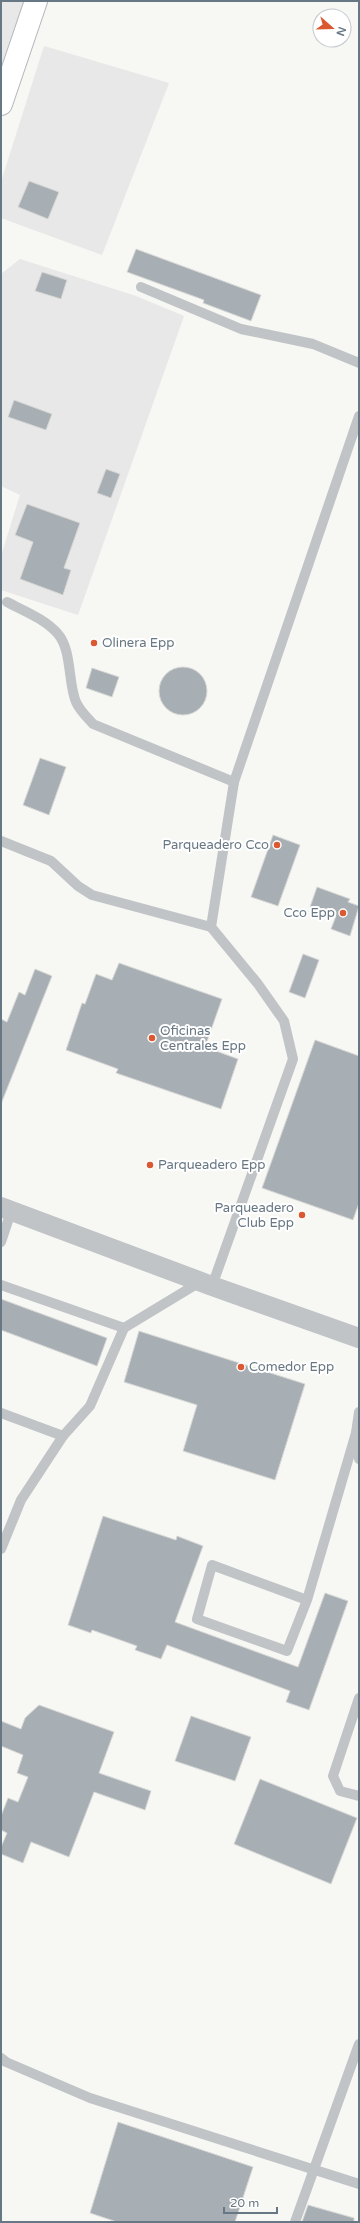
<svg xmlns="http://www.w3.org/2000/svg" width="360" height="2223" viewBox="0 0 360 2223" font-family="'Varela Round',sans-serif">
	<rect width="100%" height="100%" fill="#f7f7f4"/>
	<g fill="#e7e8e7">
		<path d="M1,1h23l-23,66z"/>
		<path d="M44,46l125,37 -67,172 -101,-37v-36z"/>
		<path d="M20,259l116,37 48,20 -106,299 -77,-25v-34l19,-61 -19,-9v-212z"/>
	</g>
	<g fill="#a7afb4" stroke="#d8d8d6">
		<path d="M29,181l30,11 -11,27 -30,-12z"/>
		<path d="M136,249l125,46 -10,26 -48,-18 1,-3 -77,-28z"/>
		<path d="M42,272l25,8 -6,19 -26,-8z"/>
		<path d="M14,400l38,14 -6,16 -38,-13z"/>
		<path d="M106,469l14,5 -9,24 -14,-5z"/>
		<path d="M27,504l53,19 -16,45 7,2 -8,25 -43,-16 13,-37 -18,-7z"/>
		<circle cx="183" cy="691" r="24"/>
		<path d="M92,668l27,9 -7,20 -26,-9z"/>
		<path d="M40,758l26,9 -17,48 -26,-10z"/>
		<path d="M273,835l27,10 -22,61 -27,-9z"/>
		<path d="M317,887l33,12 -2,3 11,4 -9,30 -19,-7 5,-13 -26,-9z"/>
		<path d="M303,954l16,6 -14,38 -16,-6z"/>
		<path d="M119,963l103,36 -17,48 33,12 -17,50 -105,-36 2,-4 -52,-19 16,-47 3,1 11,-30 16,6z"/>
		<path d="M35,969l17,7 -51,128v-85l6,3 12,-30 6,3z"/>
		<path d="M315,1040l44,16v147l-6,17 -91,-32z"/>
		<path d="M1,1299l106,39 -10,28 -96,-36z"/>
		<path d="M139,1331l166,53 -30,96 -92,-29 14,-46 -73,-23z"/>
		<path d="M103,1516l73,24 1,-4 26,10 -28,76 123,45 27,-74 23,8 -39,109 -23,-8 4,-11 -123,-46 -6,14 -26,-9 2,-4 -45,-16 -1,3 -23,-8z"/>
		<path d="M39,1705l75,27 -15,41 52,18 -6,19 -51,-18 -25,65 -38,-15 -8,21 -22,-9v-7l6,-14 -6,-3v-14l7,-18 10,4 10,-25 -11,-4 6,-18 -22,-9v-25l20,8 4,-11z"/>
		<path d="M191,1716l60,21 -16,44 -60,-20z"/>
		<path d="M260,1779l97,39 -26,66 -97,-40z"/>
		<path d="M118,2122l135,45 -18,55h-118l-27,-9z"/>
		<path d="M308,2205l46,13v4h-52z"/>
	</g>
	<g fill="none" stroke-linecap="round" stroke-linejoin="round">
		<g stroke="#b3b7ba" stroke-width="24">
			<path id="highway" d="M1,104l35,-103"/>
		</g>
		<g stroke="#c0c4c7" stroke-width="10">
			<path d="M141,287l100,42 72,15 46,19"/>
			<path d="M7,602c17,9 38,17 51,32 14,16 10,50 18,68 4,9 11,15 17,22l141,58"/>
			<path d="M1,841l50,20 27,25 14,9 119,32"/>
			<path d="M1,1242l10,-30"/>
			<path d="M1,1285l123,43"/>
			<path d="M212,1286l81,-227 -9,-38 -26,-37 -47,-57 23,-145 125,-366"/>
			<path d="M359,1412l-3,21 3,26"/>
			<path d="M1,1413l62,23"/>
			<path d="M1,1549l20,-49 42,-64 27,-30 34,-78 76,-46"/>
			<path d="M307,1600l-95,-35 -15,54 90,32 20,-51 49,-167"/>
			<path d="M359,1698l-26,78 7,15 19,5"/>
			<path d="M1,2058l5,4 84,36 269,86"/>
			<path d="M295,2222l64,-178"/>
		</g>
		<path stroke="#c0c4c7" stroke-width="20" d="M1,1207l211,79 147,52"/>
		<use href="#highway" stroke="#fff" stroke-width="22"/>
	</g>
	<g fill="#da5930" stroke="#fff" stroke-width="1.5">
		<circle cx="94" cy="643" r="4"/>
		<circle cx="277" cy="845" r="4"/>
		<circle cx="343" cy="913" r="4"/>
		<circle cx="152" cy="1038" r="4"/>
		<circle cx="150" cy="1165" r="4"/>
		<circle cx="302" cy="1215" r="4"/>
		<circle cx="241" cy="1367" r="4"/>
	</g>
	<g text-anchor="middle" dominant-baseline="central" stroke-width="4" stroke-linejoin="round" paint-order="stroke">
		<g font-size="13" fill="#677783" stroke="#fff" text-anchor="start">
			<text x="102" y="643">Olinera Epp</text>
			<text x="269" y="845" text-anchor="end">Parqueadero Cco</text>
			<text x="335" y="913" text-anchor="end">Cco Epp</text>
			<text x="160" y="1031">Oficinas<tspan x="160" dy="15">Centrales Epp</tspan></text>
			<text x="158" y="1165">Parqueadero Epp</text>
			<text x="294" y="1208" text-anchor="end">Parqueadero<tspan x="294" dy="15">Club Epp</tspan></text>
			<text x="249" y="1367">Comedor Epp</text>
		</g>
	</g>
	<rect width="360" height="2223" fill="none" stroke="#677783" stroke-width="4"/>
	<g transform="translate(332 28) rotate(110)"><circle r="19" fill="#ffffff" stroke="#c2c9cd"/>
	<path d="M0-3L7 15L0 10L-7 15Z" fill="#da5930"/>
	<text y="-6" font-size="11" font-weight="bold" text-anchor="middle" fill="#677783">N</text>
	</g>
	<path d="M224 2207v6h53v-6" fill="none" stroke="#677783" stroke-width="2"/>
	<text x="230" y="2207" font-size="12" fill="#677783" stroke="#ffffff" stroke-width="3" paint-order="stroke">20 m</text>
</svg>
